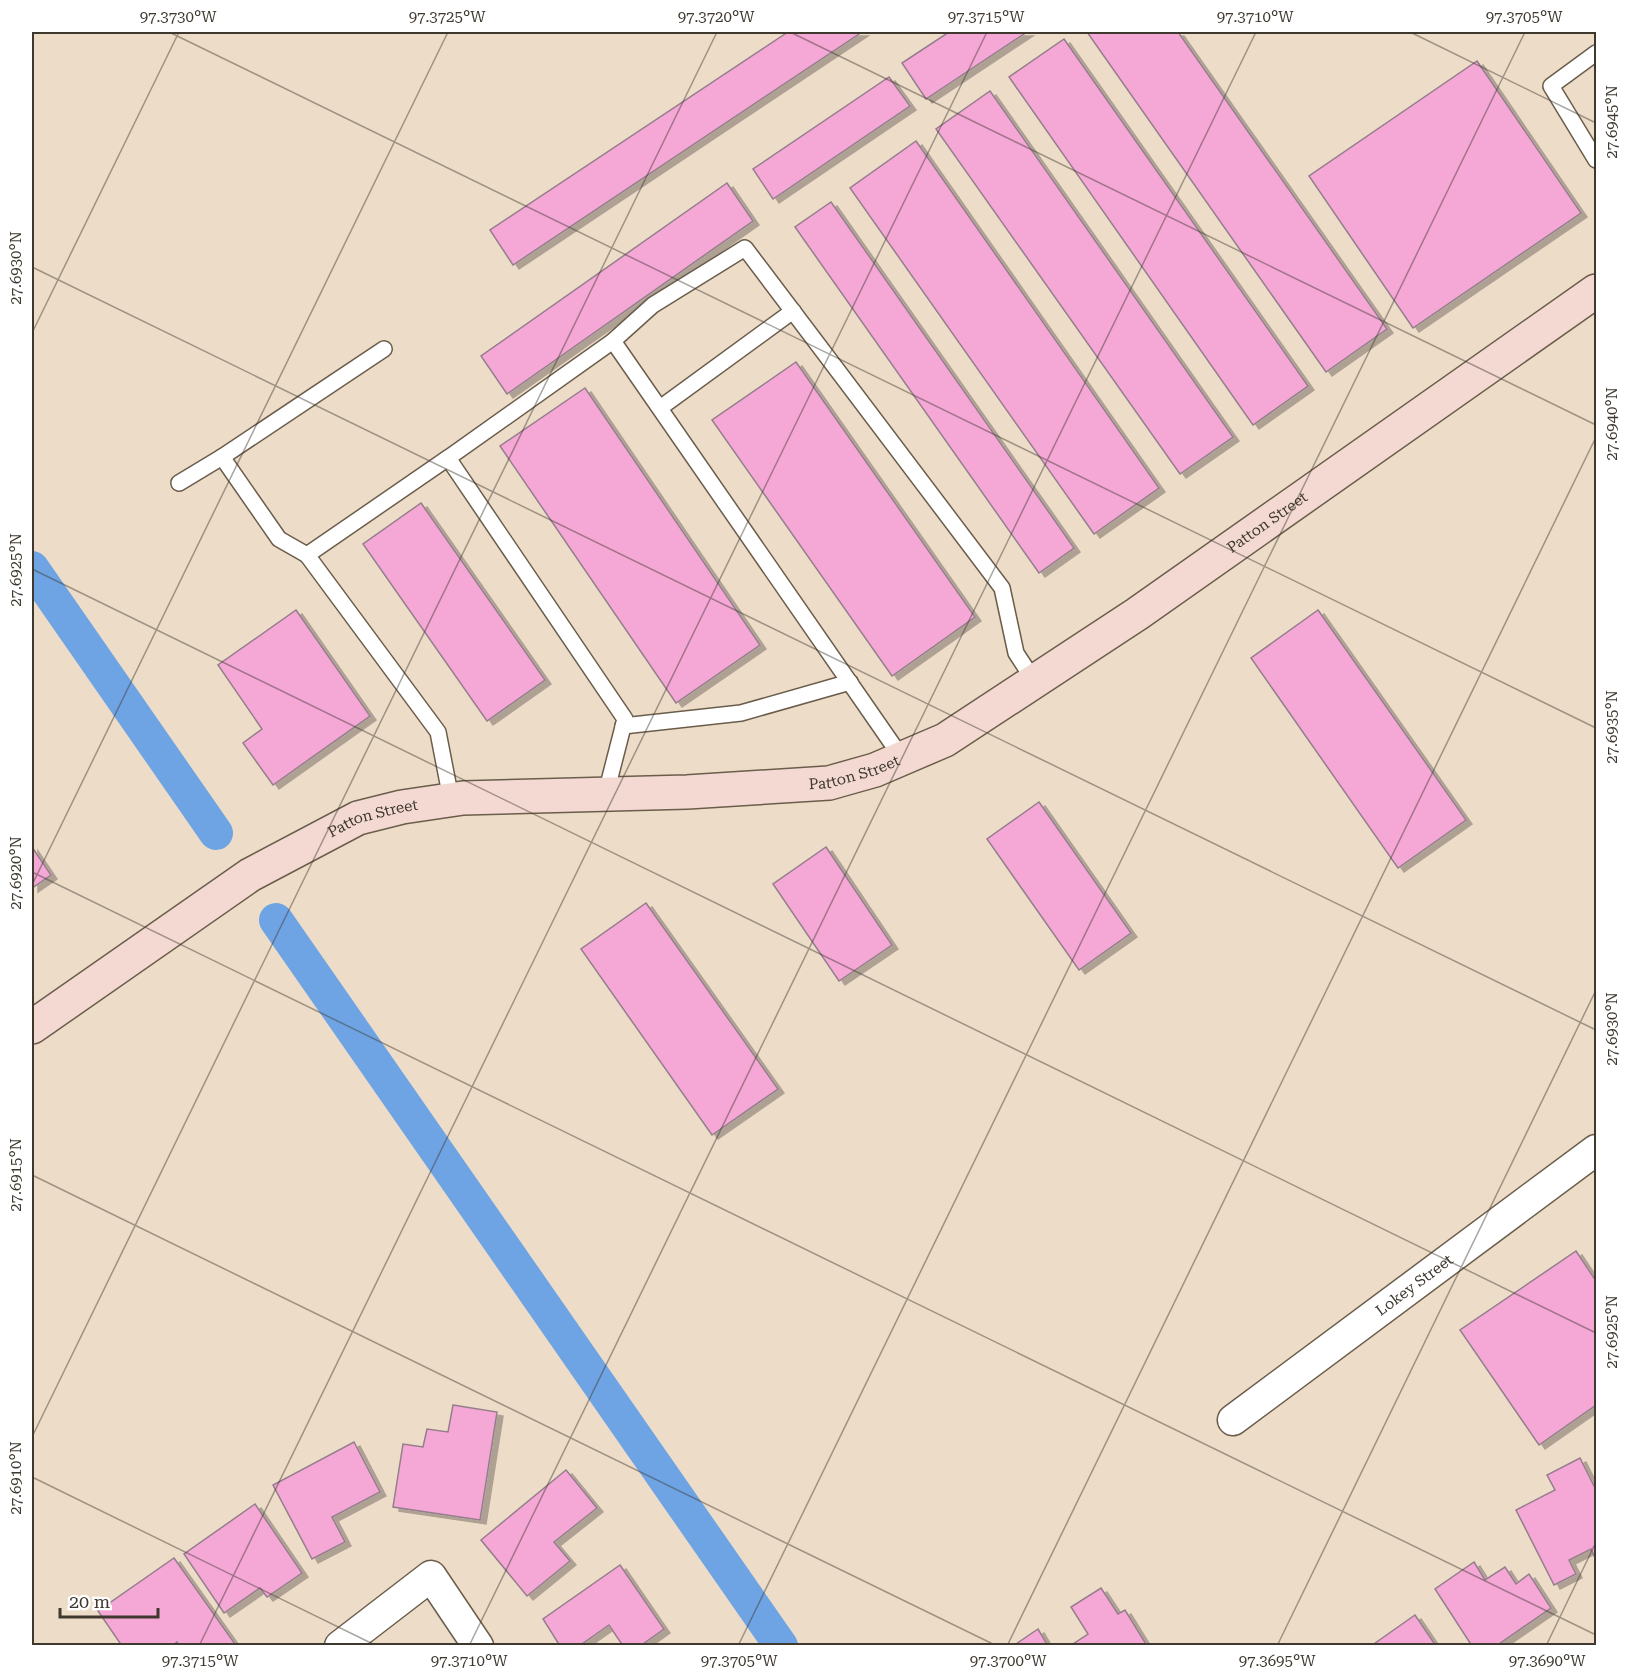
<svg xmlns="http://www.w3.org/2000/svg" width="1628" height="1677" viewBox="0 0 1628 1677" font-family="'Roboto Serif',serif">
	<defs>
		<filter id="shadow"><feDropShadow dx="6" dy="4" stdDeviation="0" flood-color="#0004"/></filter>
	</defs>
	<rect width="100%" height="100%" fill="#eddcc8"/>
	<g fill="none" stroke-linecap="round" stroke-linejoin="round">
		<g stroke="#6ea4e3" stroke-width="34">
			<path d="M32,568l184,265"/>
			<path d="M276,920l505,726"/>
		</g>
	</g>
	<g fill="#f5a7d6" stroke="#947e8b" stroke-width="1.5" filter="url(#shadow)">
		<path d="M788,32h74l-349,233 -23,-35z"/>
		<path d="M949,32h78l-101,67 -24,-36z"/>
		<path d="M1087,32h91l209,297 -61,43z"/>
		<path d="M1064,39l244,347 -55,39 -244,-348z"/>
		<path d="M1477,61l104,152 -168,115 -104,-152z"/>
		<path d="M889,77l21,29 -137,93 -20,-30z"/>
		<path d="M990,91l243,346 -53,37 -244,-345z"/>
		<path d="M916,141l243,347 -65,46 -244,-346z"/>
		<path d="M727,183l26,38 -246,173 -26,-38z"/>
		<path d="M831,202l243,346 -35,25 -244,-346z"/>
		<path d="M796,362l179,255 -83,59 -180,-256z"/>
		<path d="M585,388l175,257 -84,58 -176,-257z"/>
		<path d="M421,503l124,177 -58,41 -124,-177z"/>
		<path d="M296,610l74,106 -97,69 -30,-42 19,-14 -44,-64z"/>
		<path d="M1318,610l148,210 -68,48 -147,-210z"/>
		<path d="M1039,802l92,131 -52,37 -92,-131z"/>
		<path d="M32,847l19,28 -19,13z"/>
		<path d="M826,847l66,98 -53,36 -66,-97z"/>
		<path d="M646,903l132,186 -66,46 -131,-186z"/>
		<path d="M1576,1251l20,30v124l-57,40 -79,-115z"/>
		<path d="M453,1405l44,7 -17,108 -87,-13 10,-63 20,3 4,-18 21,3z"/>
		<path d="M354,1442l26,50 -48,25 13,25 -33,17 -39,-74z"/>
		<path d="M1580,1458l16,32v70l-5,-11 -22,11 7,14 -22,11 -38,-75 39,-20 -8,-15z"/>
		<path d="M566,1470l31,38 -43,34 16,19 -43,35 -46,-56z"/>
		<path d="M255,1504l47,69 -35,24 -7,-9 -36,25 -40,-59z"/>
		<path d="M174,1558l61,86 -3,2h-53l-2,-4 -5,4h-50l-24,-35z"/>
		<path d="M1474,1562l11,18 20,-13 11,17 13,-10 22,34 -55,38h-24l-37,-57z"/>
		<path d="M620,1565l44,64 -24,17h-17l-14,-21 -30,21h-19l-17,-27z"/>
		<path d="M1101,1588l17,26 7,-4 21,34 -76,2 18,-12 -17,-27z"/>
		<path d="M1415,1615l21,31h-65z"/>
		<path d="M1038,1629l10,17h-35z"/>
	</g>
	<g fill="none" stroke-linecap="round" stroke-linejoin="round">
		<g stroke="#6b5d4b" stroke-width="18">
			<g id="lane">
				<path d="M1596,53l-45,33 45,74"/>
				<path d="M613,341l40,-36 92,-57 257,340 14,65 19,29"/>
				<path d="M660,408l133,-97"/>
				<path d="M448,458l165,-117 289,417"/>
				<path d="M179,483l43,-26"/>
				<path d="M307,555l-28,-16 -57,-82 162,-108"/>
				<path d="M623,726l118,-13 109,-31"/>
				<path d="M451,799l-13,-67 -131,-177 141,-97 177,261 -19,74"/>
			</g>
		</g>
		<g stroke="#6b5d4b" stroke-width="33">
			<g id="street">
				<path id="s1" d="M1233,1420l363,-270"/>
				<path d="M340,1646l91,-70 47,70"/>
			</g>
		</g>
		<g stroke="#6b5d4b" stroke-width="36">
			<g id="secondary">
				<path id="s2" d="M32,1027l218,-152 108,-57 44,-11 61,-9 224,-6 142,-9 46,-13 70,-30 192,-126 459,-323"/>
			</g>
		</g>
		<use href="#lane" stroke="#fff" stroke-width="15"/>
		<use href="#street" stroke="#fff" stroke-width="30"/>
		<use href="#secondary" stroke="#f3d9d1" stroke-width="33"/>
	</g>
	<path fill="none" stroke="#3e382f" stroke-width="1.5" stroke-opacity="0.45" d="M169,32l1427,696M790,32l806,393M1410,32l186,91M32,267l1564,763M32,333l147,-301M32,569l1564,764M32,872l1564,763M32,885l416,-853M32,1175l965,471M32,1437l685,-1405M32,1477l345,169M199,1646l788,-1614M469,1646l787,-1614M738,1646l787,-1614M1007,1646l589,-1209M1277,1646l319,-656M1546,1646l50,-104"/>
	<g text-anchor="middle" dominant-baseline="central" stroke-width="4.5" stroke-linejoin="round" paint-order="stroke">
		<g font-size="15" fill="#3e382f" stroke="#fff">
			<text stroke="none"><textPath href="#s2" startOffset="1374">Patton Street</textPath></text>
			<text stroke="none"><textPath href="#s2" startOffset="888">Patton Street</textPath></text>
			<text stroke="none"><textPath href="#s2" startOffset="402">Patton Street</textPath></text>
			<text stroke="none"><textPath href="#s1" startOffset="226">Lokey Street</textPath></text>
		</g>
	</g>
	<rect width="1628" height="1677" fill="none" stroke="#ffffff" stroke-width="66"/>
	<path d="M60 1608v9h98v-9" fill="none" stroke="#3e382f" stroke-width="3"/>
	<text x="69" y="1608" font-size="18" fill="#3e382f" stroke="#ffffff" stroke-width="4.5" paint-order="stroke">20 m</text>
	<rect x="33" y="33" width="1562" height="1611" fill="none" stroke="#3e382f" stroke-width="2"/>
	<g font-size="15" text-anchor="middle" fill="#3e382f">
		<text x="178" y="22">97.3730°W</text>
		<text x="447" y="22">97.3725°W</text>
		<text x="716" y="22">97.3720°W</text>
		<text x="986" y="22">97.3715°W</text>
		<text x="1255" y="22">97.3710°W</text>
		<text x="1524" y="22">97.3705°W</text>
		<text transform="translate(1612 122) rotate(-90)" y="5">27.6945°N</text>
		<text transform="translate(16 268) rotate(-90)" y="5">27.6930°N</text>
		<text transform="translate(1612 424) rotate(-90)" y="5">27.6940°N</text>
		<text transform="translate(16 570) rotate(-90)" y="5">27.6925°N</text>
		<text transform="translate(1612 727) rotate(-90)" y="5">27.6935°N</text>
		<text transform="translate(16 873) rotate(-90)" y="5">27.6920°N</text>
		<text transform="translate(1612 1029) rotate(-90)" y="5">27.6930°N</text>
		<text transform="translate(16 1175) rotate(-90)" y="5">27.6915°N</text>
		<text transform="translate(1612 1332) rotate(-90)" y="5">27.6925°N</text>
		<text transform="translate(16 1478) rotate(-90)" y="5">27.6910°N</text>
		<text x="200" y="1666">97.3715°W</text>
		<text x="469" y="1666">97.3710°W</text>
		<text x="739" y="1666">97.3705°W</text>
		<text x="1008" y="1666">97.3700°W</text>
		<text x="1277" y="1666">97.3695°W</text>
		<text x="1547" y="1666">97.3690°W</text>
	</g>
</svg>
